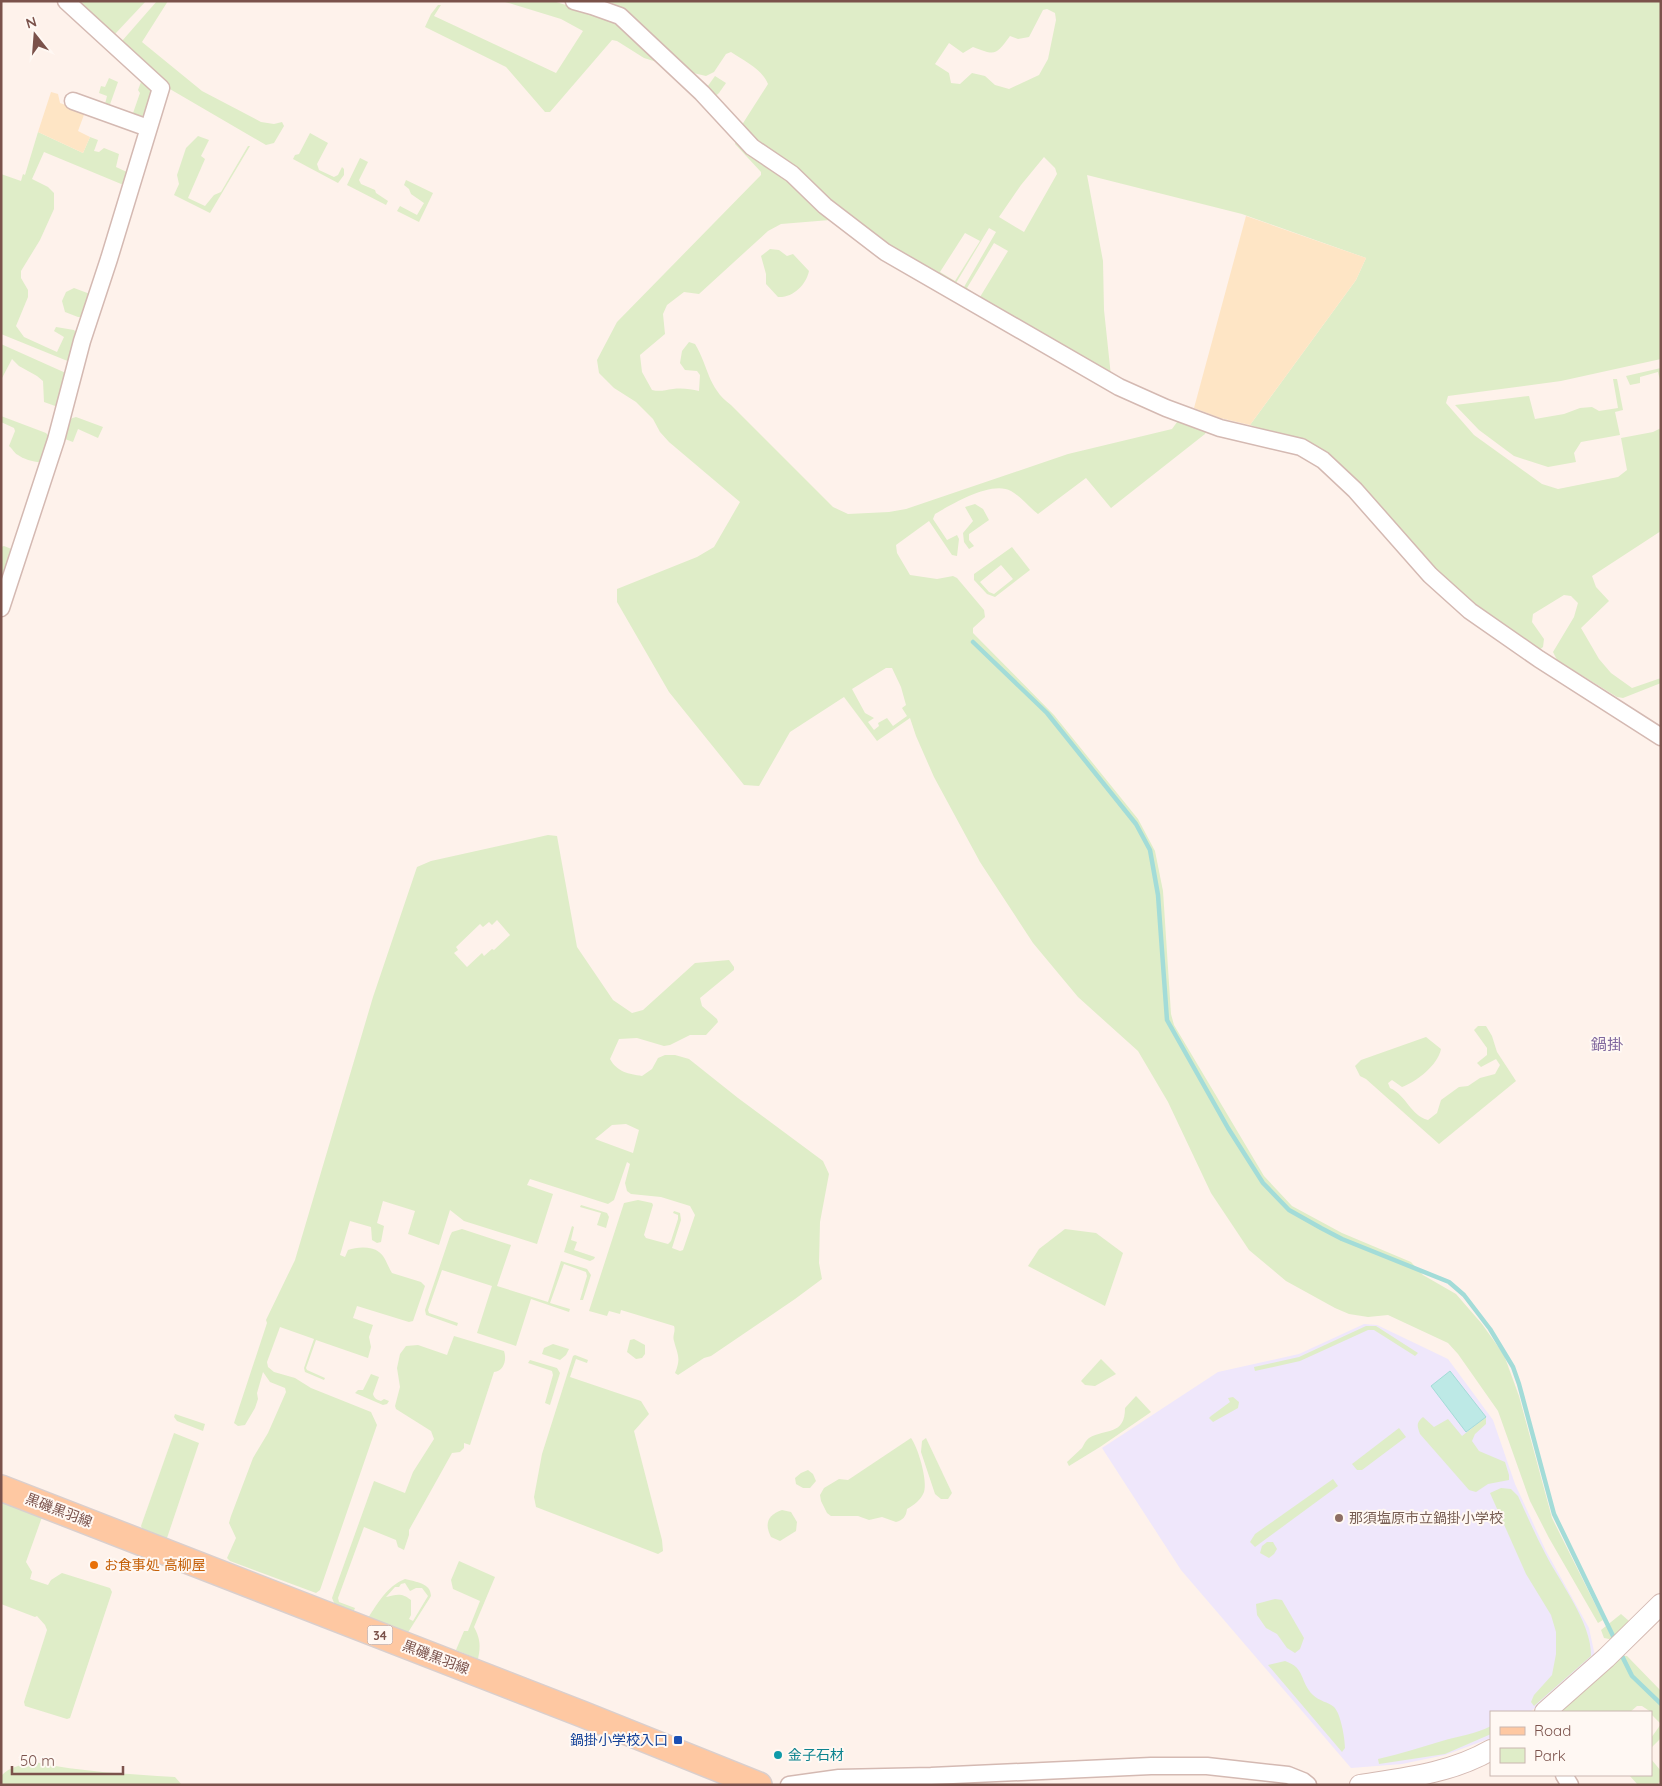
<svg xmlns="http://www.w3.org/2000/svg" width="1662" height="1786" viewBox="0 0 1662 1786" font-family="Quicksand,'Noto Sans JP',sans-serif">
	<rect width="100%" height="100%" fill="#fef2eb"/>
	<path fill="#efe7fb" d="M1364,1324l13,1 71,34 45,61 22,64 31,67 43,77 6,28 -65,56h-39v26l-5,2 -41,15 -43,9 -51,4 -170,-198 -79,-122 116,-76 81,-18z"/>
	<g fill="#dfedc8" fill-rule="evenodd">
		<path d="M72,1h74l-31,33 -5,-1z"/>
		<path d="M157,1h11l-26,41 60,49 59,31 13,2 8,-2 2,4 -10,17 -8,2 -103,-60 -41,-39v-5z"/>
		<path d="M502,1h51l29,9 -5,-9h1084v358l-100,22 -113,15 -2,7 28,32 68,49 16,5 60,-12 9,-7 -6,-32 32,-6 8,-4v103l-69,45 4,11 13,14 -28,27 18,31 12,14 21,15 29,-10v5l-38,15 -6,-1 -60,-37 -4,-8 21,-35 4,-14 -7,-7 -7,-1 -31,19 -1,8 12,17 -1,8 -5,4 -63,-41 -169,-167 -56,-18 106,-145 10,-22 -124,-44 -155,-39 16,86 1,49 7,66 -146,-85 -1,-4 32,-55 -7,-4 -33,55h-5l-121,-63 -49,4 -13,7 -69,63 -15,-2 -17,13 -4,9 2,20 -25,21 2,17 10,18c8,2 13,0 21,-1 9,-1 18,0 26,2l1,-16 -3,-4 -12,-1 -5,-7 2,-12 7,-9 6,2c14,23 12,43 36,61l102,102 15,7 41,-2 17,-3 162,-55 104,-25 8,-11 28,9 -3,7 -94,74 -25,-30 -48,36c-9,-7 -18,-18 -27,-23 -19,-11 -59,13 -76,23l-2,5 14,21 10,-5 2,4 -2,17 -5,-1 -23,-34 -33,24 1,8 13,22 27,4 16,-3 4,2 27,32 1,7 -12,11v5l81,82 84,104 17,32 8,40 8,123 3,11 90,151 28,30 50,27 69,29 12,13 33,19 26,30 22,31 15,41 33,122 51,102 -5,3 -49,-85 -19,-37 -32,-90 -40,-57 -10,-11 -60,-28 -20,2 -19,-3 -14,-6 -49,-27 -37,-31 -38,-57 -43,-91 -30,-51 -60,-54 -45,-54 -53,-81 -46,-85 -18,-41 -6,-18 -33,23 -33,-44 -54,35 -31,54 -15,-1 -75,-93 -52,-90v-13l80,-32 17,-10 26,-45 -71,-60 -9,-10 -7,-13 -17,-17 -22,-14 -15,-15 -2,-13 20,-38 144,-147v-3l-26,-28 3,-13 30,-47c-6,-15 -24,-23 -37,-32l-5,2 -12,18 -8,4 -17,-4 -45,-14 -27,-17 -5,-1 -62,72h-5l-39,-45 -81,-40 6,-13 7,-9h3l-7,11 122,57 27,-42 -22,-12zM1047,9l8,4 1,7 -8,39 -9,16 -30,14 -14,-4 -10,-9 -13,-3 -12,11 -9,-1 -2,-10 -14,-9 14,-21 14,10 10,-6c23,9 23,8 37,-11l8,3 11,-2 14,-27zM1044,157l11,11 2,6 -33,58 -25,-15 22,-32zM965,233l15,8 -25,40 -15,-9zM994,243l14,8 -28,46 -13,-9zM886,668h6l9,19 5,18 -4,3 5,8 -14,10 -6,-8 -9,5 1,3 -5,4 -6,-8 6,-4 -9,-5 -13,-24z"/>
		<path d="M125,63l27,25 1,7 -8,26 -13,-5 8,-23 -2,-3 3,-8 -17,-16z"/>
		<path d="M715,76l11,7 -7,10 -7,6 -7,-9z"/>
		<path d="M109,78l9,4 -10,28 -4,-2 3,-12 -8,-3 2,-7 4,1z"/>
		<path d="M38,132l45,21 7,-16 8,3 -4,11 5,1 5,-4 15,6 -3,13 13,6 -3,13 -82,-34 -12,27 16,8 6,6v16l-14,31 -19,31v7l7,12v7l-12,29 8,11 33,15 7,-15 -10,-6 2,-4 18,3 5,6 -9,26 -69,-28v-160l20,7 2,-7 2,1z"/>
		<path d="M310,133l18,10 -11,21 2,6 15,7 4,-2 4,-8 2,2v6l-6,8 -45,-24 2,-4 4,-1z"/>
		<path d="M198,136l11,4 -8,16 4,3 -17,39 17,8 9,-11 7,-3 27,-46h2l-40,67 -36,-18 5,-11 -2,-9 9,-27z"/>
		<path d="M360,158l8,4 -9,18 2,4 14,6 1,3 12,8 -2,4 -39,-20z"/>
		<path d="M406,180l27,13 -14,29 -22,-11 3,-5 17,9 7,-12 -13,-9 -2,-5 -5,-4z"/>
		<path d="M770,249l9,1 8,6 6,-2 16,17c-3,14 -16,27 -31,26l-12,-13v-10l-5,-18z"/>
		<path d="M74,288l16,6 -7,23h-5l-13,-5 -3,-11 4,-9z"/>
		<path d="M1,344l67,30 -10,33 -14,-5 -1,-21 -6,-5 -18,-10 -7,-7 -11,21z"/>
		<path d="M1661,368v16l-3,-12 -18,5v6l-10,2 -4,-9z"/>
		<path d="M1613,379h4l6,31 -8,2 5,23 -39,7 -7,11 2,9 -28,5 -34,-11 -35,-26 -24,-25 74,-9 6,23 29,-5 16,-6 12,-1 7,4 19,-3z"/>
		<path d="M1,416l45,17 4,5 -8,24c-6,1 -19,-3 -24,-7 -4,-2 -5,-6 -9,-9l6,-15 -1,-3 -13,-6z"/>
		<path d="M76,417l27,10 -5,11 -20,-9 -5,13 -11,-4c3,-10 4,-19 14,-21z"/>
		<path d="M975,504l8,5 6,11 -20,14v6l5,6 -5,3 -5,-7 -1,-9 10,-12 -8,-14z"/>
		<path d="M4,546l10,4 -13,37v-40z"/>
		<path d="M1012,547l18,23 -35,27 -8,-3 -13,-14v-6zM1001,565l12,14 -19,15 -5,-2 -9,-10z"/>
		<path d="M548,835l9,1 20,111 36,53 19,13 11,-3 52,-47 34,-3 5,7v3l-34,28 2,8 15,13 1,3 -12,13h-16l-20,10 -6,1 -27,-8 -18,1 -9,20c7,13 19,15 32,17l10,-7 6,-11 7,-3h10l14,4 49,39 85,63 6,13 -9,48 -1,41 3,16 -27,20 -84,57 -7,2 -26,17 -3,-2c6,-15 3,-17 -1,-32 -2,-5 2,-10 0,-15l-53,-16 -1,4 -11,-3 -2,5 -18,-5 35,-108 14,-3 14,3 1,2 -9,30 2,3 22,6 3,-3 7,-22v-4l-5,-2 1,-2 6,2 1,7 -9,28 8,3 3,-1 12,-35 -5,-9 -29,-9 -30,-3 -4,-3 -2,-8 5,-19 -3,-2 -13,38 -6,4 -78,-25 -3,6 26,9 -16,50 -73,-23 -14,-11 -11,35 -31,-11 7,-23 -32,-10 -6,22 7,3 -3,16 -4,1 -5,-3 -1,-13 -21,-6 -10,34 5,2 3,-7c9,-3 23,-4 31,2 6,4 9,15 13,21l29,9 4,4 -12,35 -4,1 -52,-16 -4,12 20,7 -4,12 2,10 -3,11 -52,-18 -10,28 1,2 18,8 -1,2 -19,-8 -1,-4 10,-29 -34,-12 -13,35 1,5 6,5 21,6 16,10 60,24 6,13 -57,165 -4,3 -86,-32 -3,-3 9,-20 -7,-15 2,-7 22,-58 15,-25 18,-41 -1,-4 -15,-6 -7,-10 -6,21 1,6 -3,9 -10,17 -7,1 -4,-3 33,-100 -1,-3 29,-60 78,-263 44,-130 14,-6zM497,920l13,15 -16,15 -2,-1 -8,7 -2,-3 -15,14 -13,-14 4,-3 -2,-3 24,-23 3,3 6,-5 3,3zM626,1124l13,6 -6,23 -38,-14 17,-14z"/>
		<path d="M1478,1026h8l6,10 5,16 19,29 -77,63 -73,-65 -6,-3 -5,-10 6,-6 65,-23 15,12c-3,16 -25,33 -39,38l-10,-7 -4,3 2,5c17,8 20,27 38,32l9,-7 4,-13 18,-13 9,-1 12,-8 15,-4 5,-9 -4,-6 -15,8 -4,-4 10,-8v-7l-13,-18z"/>
		<path d="M581,1205l26,8 2,4 -3,11 -9,-3 4,-12 -21,-6z"/>
		<path d="M572,1226l2,1 -3,13 6,2 -3,8 21,7 -1,2 -4,2 -26,-9z"/>
		<path d="M462,1229l49,16 -14,41 51,16 13,-41 26,8 4,6 -8,25h-3l7,-24 -1,-4 -22,-8 -14,39 20,6 -1,3 -38,-13 -15,47 -39,-13 15,-47 -50,-16 -14,40 1,3 29,10 -1,3 -31,-11 -1,-5 25,-74 2,-4z"/>
		<path d="M1065,1229l31,4 27,20 -18,53 -77,-40 11,-17z"/>
		<path d="M1366,1326h10l42,27 -3,3 -41,-26h-6l-68,31 -45,10 -1,-4 45,-10z"/>
		<path d="M454,1336l50,15c3,9 0,20 -10,21l-24,73 -6,-2v5l-4,4 -8,1 -43,77v5l-5,15 -6,-3 -2,-7 -32,-13 -26,71 1,4 16,6 -2,5 -18,-8 -3,-7 42,-117 31,12 8,-21 21,-33 -3,-8 -35,-22 -1,-3 5,-19 -3,-19 3,-14 6,-8 12,-1 29,10z"/>
		<path d="M634,1339l11,6v9l-3,4 -6,1 -9,-7 3,-12z"/>
		<path d="M553,1344l16,5 -3,6 -6,5 -18,-6 2,-6z"/>
		<path d="M575,1355l13,5 -1,3 -11,-4 -6,18 71,24 8,13 -15,17 28,109 1,11 -5,3 -122,-47 -2,-10 8,-43 31,-98z"/>
		<path d="M1101,1359l15,15 -21,12 -10,-1 -4,-4z"/>
		<path d="M530,1360l27,8 3,5 -10,32 -5,-2 8,-28 -1,-4 -24,-8z"/>
		<path d="M371,1374l8,3 -6,17c1,4 4,6 8,7l3,-2 5,2 -2,3 -4,1 -28,-12 3,-3h5z"/>
		<path d="M1136,1396l15,16 -51,35 -31,19 -2,-4c5,-5 10,-9 15,-14 2,-3 3,-7 7,-10 17,-10 36,-2 36,-30z"/>
		<path d="M1233,1397l6,5 -1,6 -25,14 -4,-4 2,-2 19,-14 -2,-4z"/>
		<path d="M175,1414l30,10 -2,7 -26,-10 -3,-4z"/>
		<path d="M1423,1417l11,10 14,-8 14,17 24,-19v7l-11,10 -3,7 7,10 26,11 4,13v5l-21,4 -12,8 -7,-2 -49,-56c-3,-9 -4,-11 3,-17z"/>
		<path d="M1399,1428l7,9 -44,33h-5l-5,-6z"/>
		<path d="M174,1433l25,10 -33,98 -23,-10 -2,-5z"/>
		<path d="M911,1438c7,9 17,43 13,54 -3,8 -10,13 -17,17 -1,8 -4,11 -11,13l-14,-5 -13,3 -11,-4h-27l-4,-3 -6,-12 -1,-6 4,-7 15,-9 9,1z"/>
		<path d="M926,1438l26,55 -4,6h-7l-6,-5 -14,-42 1,-11z"/>
		<path d="M808,1470l5,4 3,7 -6,7h-7l-7,-4 -1,-6 6,-5z"/>
		<path d="M1333,1479l5,7 -83,61 -5,-5 5,-8z"/>
		<path d="M1501,1488l10,1 7,7c9,20 18,40 28,59 15,29 46,69 45,101l-57,50 -3,-4 3,-7 18,-20 4,-21v-22l-5,-17 -25,-41 -36,-81z"/>
		<path d="M1,1497l41,20 -16,45 6,10 -2,7 18,6 3,-5 11,-7 48,15 2,4 -42,126 -3,1 -42,-13 -1,-4 23,-72 -2,-5 -8,-9 -2,1 -34,-13z"/>
		<path d="M782,1510l9,2 6,10 -1,9 -16,10 -9,-4c-7,-14 -3,-22 11,-27z"/>
		<path d="M1267,1542h6l4,7 -3,5 -5,4 -9,-5 2,-7z"/>
		<path d="M459,1561l36,16 -21,50c6,11 7,19 4,32l-22,-9 8,-19h4l12,-30 -27,-12 -2,-9z"/>
		<path d="M405,1579c11,3 26,4 26,17l-24,38 -39,-16c10,-15 19,-32 37,-39zM405,1583l5,8 6,-3h6l6,8 -15,25 -4,-2 2,-4v-15c-10,-8 -15,-5 -25,-3l9,-10h4l2,-3z"/>
		<path d="M1275,1599l7,1 22,38 -4,11 -5,4 -8,-5 -10,-14 -11,-6 -9,-13 -1,-11z"/>
		<path d="M1621,1614l8,7 -15,19 -10,-2 -3,-8z"/>
		<path d="M1616,1655l11,1 34,35v47l-10,10v-10l10,-14 -10,-10v-2l-9,-6h-5l-7,6h-77z"/>
		<path d="M1285,1661c21,7 14,20 28,34 6,6 15,7 21,12 7,7 11,32 11,41l-3,4 -74,-87z"/>
		<path d="M1491,1726v8l-46,20 -66,10 -1,-5c22,-5 43,-12 64,-18 16,-5 34,-7 49,-15z"/>
		<path d="M1651,1759l10,12v9l-4,5h-19l-9,-10h22z"/>
		<path d="M35,1762c46,10 93,12 140,15l7,8h-181v-9c9,-10 21,-11 34,-14z"/>
	</g>
	<g fill="#fee5c5">
		<path d="M51,92l7,2 2,9 25,9 -7,19 12,6 -7,16 -45,-21z"/>
		<path d="M1246,216l120,42 -10,22 -106,145 -30,-7 -26,-10z"/>
	</g>
	<path fill="#bde9e6" stroke="#a3dcd8" d="M1450,1371l36,46 -20,15 -35,-46z"/>
	<g fill="none" stroke-linecap="round" stroke-linejoin="round">
		<g stroke="#a3dcd8" stroke-width="4.5">
			<path d="M973,642l74,71 89,111 14,26 8,45 9,125 61,108 35,55 26,27 32,18 21,11 107,43 15,13 26,34 23,38 6,17 35,130 61,126"/>
			<path d="M1620,1652l12,24 29,28"/>
		</g>
		<g stroke="#d4b9b2" stroke-width="19">
			<g id="minor">
				<path d="M574,1l18,5 28,10 82,77 50,54 40,27 33,32 60,46 234,135 47,21 54,20 81,19 22,13 32,30 75,85 40,36 69,48 122,78"/>
				<path d="M73,101l75,27"/>
				<path d="M1,608l55,-168 26,-99 27,-82 52,-171 -95,-87"/>
				<path d="M1564,1775l6,10"/>
				<path d="M789,1785l50,-7 92,-2 220,-10h56l81,9 15,6 5,4"/>
			</g>
		</g>
		<g stroke="#d4b9b2" stroke-width="22">
			<g id="tertiary">
				<path d="M1545,1712l61,-54 55,-54"/>
				<path d="M1360,1785c45,-7 91,-12 131,-35"/>
			</g>
		</g>
		<g stroke="#dacfcd" stroke-width="28">
			<path id="primary" d="M1,1488l581,226 177,71"/>
		</g>
		<use href="#minor" stroke="#fff" stroke-width="16"/>
		<use href="#tertiary" stroke="#fff" stroke-width="20"/>
		<use href="#primary" stroke="#fec8a2" stroke-width="25"/>
	</g>
	<circle fill="#8d6e63" stroke="#fff8f3" stroke-width="2" cx="1339" cy="1518" r="5"/>
	<circle fill="#e8710a" stroke="#fff8f3" stroke-width="2" cx="94" cy="1565" r="5"/>
	<rect fill="#1a4fb4" stroke="#fff8f3" stroke-width="2" x="673" y="1735" width="10" height="10" rx="2.5"/>
	<circle fill="#0f9aa8" stroke="#fff8f3" stroke-width="2" cx="778" cy="1755" r="5"/>
	<g text-anchor="middle" dominant-baseline="central" stroke-width="4" stroke-linejoin="round" paint-order="stroke">
		<rect fill="#fff8f3" stroke="#a3847d" stroke-width="1" x="367.5" y="1625.5" width="25" height="19" rx="4"/>
		<g font-size="12" font-weight="bold" fill="#7b524b">
			<text x="380" y="1635">34</text>
		</g>
		<g font-size="14" fill="#7b524b" stroke="#fff8f3">
			<text transform="translate(59 1510) rotate(21)">黒磯黒羽線</text>
			<text transform="translate(436 1657) rotate(21)">黒磯黒羽線</text>
		</g>
		<g font-size="14" fill="#785e54" stroke="#fff8f3" text-anchor="start">
			<text x="1349" y="1518">那須塩原市立鍋掛小学校</text>
		</g>
		<g font-size="14" fill="#c56008" stroke="#fff8f3" text-anchor="start">
			<text x="104" y="1565">お食事処 高柳屋</text>
		</g>
		<g font-size="14" fill="#164399" stroke="#fff8f3" text-anchor="end">
			<text x="668" y="1740">鍋掛小学校入口</text>
		</g>
		<g font-size="14" fill="#0d838f" stroke="#fff8f3" text-anchor="start">
			<text x="788" y="1755">金子石材</text>
		</g>
		<g font-size="16" fill="#80689e" stroke="#fff8f3">
			<text x="1607" y="1044">鍋掛</text>
		</g>
	</g>
	<rect width="1662" height="1786" fill="none" stroke="#7b524b" stroke-width="5"/>
	<rect x="1490" y="1711" width="162" height="65" fill="#fff8f3" stroke="#cab6b0"/>
	<rect x="1500" y="1727" width="25" height="8" fill="#fec8a2" stroke="#cab6b0"/>
	<text x="1534" y="1736" font-size="15" fill="#7b524b">Road</text>
	<rect x="1500" y="1748" width="25" height="15" fill="#dfedc8" stroke="#cab6b0"/>
	<text x="1534" y="1761" font-size="15" fill="#7b524b">Park</text>
	<g transform="translate(35 35) rotate(343)" stroke="#fff8f3" stroke-width="4" paint-order="stroke">
	<path d="M0-4L9 19L0 12L-9 19Z" fill="#7b524b"/>
	<text y="-8" font-size="14" font-weight="bold" text-anchor="middle" fill="#7b524b">N</text>
	</g>
	<path d="M12 1766v8h111v-8" fill="none" stroke="#7b524b" stroke-width="2.5"/>
	<text x="20" y="1766" font-size="15" fill="#7b524b" stroke="#fff8f3" stroke-width="4" paint-order="stroke">50 m</text>
</svg>
